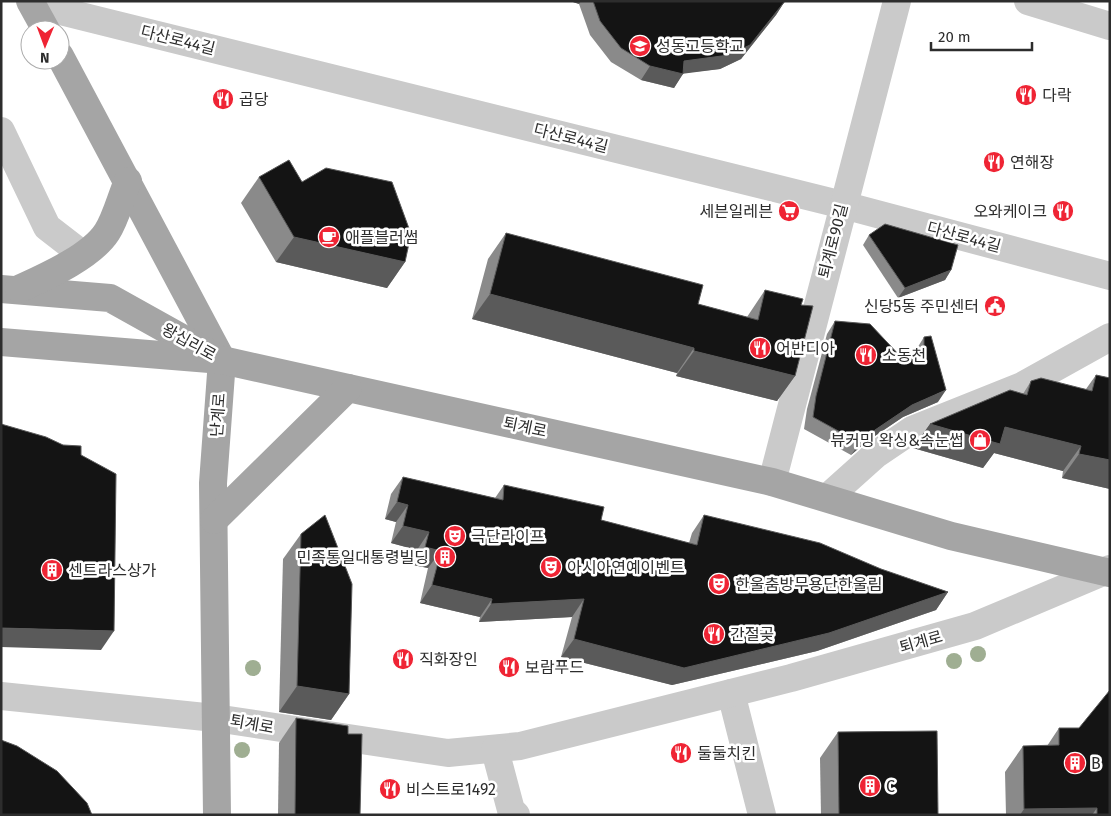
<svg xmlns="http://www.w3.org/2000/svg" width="1111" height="816" viewBox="0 0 1111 816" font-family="'Fira Sans','Noto Sans KR',sans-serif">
	<rect width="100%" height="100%" fill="#fff"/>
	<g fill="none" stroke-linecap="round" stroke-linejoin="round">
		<g stroke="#cacaca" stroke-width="28">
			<path d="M1028,1l82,25"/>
			<path d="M32,4l811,201 267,71"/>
			<path d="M1,131l46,96 35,27"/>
			<path d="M772,482l125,-481"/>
			<path d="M827,498l48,-43 37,-25 110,-44 88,-49"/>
			<path d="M731,693l31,122"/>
			<path d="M1,696l214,22 233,35 72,-7 271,-68 184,-52 135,-57"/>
			<path d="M495,750l16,60 5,5"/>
		</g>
		<g stroke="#a5a5a5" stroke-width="28">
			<path d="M30,1l16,29"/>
			<path d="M60,56l162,304 -9,123 4,332"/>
			<path d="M1,289l109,9 104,58"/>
			<path d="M19,289c26,-12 72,-32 88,-57 9,-14 14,-35 21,-51"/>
			<path d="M1,342l221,18 550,122 179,54 159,37"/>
			<path d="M214,520l134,-132"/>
		</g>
	</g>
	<g fill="#9fae92">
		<circle cx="978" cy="654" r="8"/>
		<circle cx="954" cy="661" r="8"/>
		<circle cx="253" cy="668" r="8"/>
		<circle cx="242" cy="750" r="8"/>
	</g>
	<g fill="#8a8a8a">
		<path d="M570,1h215l-9,14 -35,44 -21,10 -37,4 -9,15 -33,-8 -30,-18 -21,-27 -11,-31z"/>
		<path d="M259,177l43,5 103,80 -18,26 -111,-26 -35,-59z"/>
		<path d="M506,233l192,71 49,13 18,-27 36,15 -6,71 -18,25 -101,-25 1,-3 -205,-54 16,-60z"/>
		<path d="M869,235l82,35 -6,10 -47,18 -35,-53z"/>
		<path d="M835,321l66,36 14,-1 1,-6 8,-13 14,65 -35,15 -37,25 -15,13 -47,-26 3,-20 20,-75z"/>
		<path d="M1096,375l14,3v111l-48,-11 1,-7 -69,-18 -11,15 -70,-20 17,-24 93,-30 8,-13 55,8z"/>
		<path d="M403,477l92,21 9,-13 97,35 88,23 3,-10 12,-18 177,54 67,23 -12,18 -119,41 -145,34 -111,-28 11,-40 -93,5 1,-5 -60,-14 8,-35 -15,-3 4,-15 -26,-7 5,-21 -11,-3 6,-25z"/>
		<path d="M301,534l48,160 -18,26 -52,-8 4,-153z"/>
		<path d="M296,718l52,16 12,81h-82l1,-72z"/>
		<path d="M1059,728h20l31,87h-104l-1,-43 18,-26h24z"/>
		<path d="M838,732l100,83h-117l-1,-57z"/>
	</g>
	<g fill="#5a5a5a">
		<path d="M570,1h11l-2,3z"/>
		<path d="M785,1l-9,14 -35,44 -21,10 -39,5h2l-9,14 -33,-8 9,-14 34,-5z"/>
		<path d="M294,237l111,25 -18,26 -111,-26z"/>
		<path d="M951,270l-6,10 -47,18 7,-10z"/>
		<path d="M490,294l204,54 -17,25 -205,-54z"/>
		<path d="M694,351l101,25 -18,25 -101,-25z"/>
		<path d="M946,390l-8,12 -35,15 -37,25 -15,13 9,-12 15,-13 37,-25z"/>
		<path d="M930,424l75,3 76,19 -18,25 -69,-18 -11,15 -70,-20z"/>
		<path d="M1079,454l31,6v29l-48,-11z"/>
		<path d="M397,502l11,3 -12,17 -11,-3z"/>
		<path d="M403,526l26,6 -12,18 -26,-7z"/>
		<path d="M425,547l16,4 -13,17 -15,-3z"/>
		<path d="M432,585l60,14 -12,18 -60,-14z"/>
		<path d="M948,592l-12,18 -119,41 -145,34 -111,-28 13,-18z"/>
		<path d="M584,599l-12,18 -93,5 12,-18z"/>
		<path d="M1,628l113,3 -13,19 -100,-3z"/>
		<path d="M297,686l52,8 -18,26 -52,-8z"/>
		<path d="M1097,808l-5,7h-72l4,-6z"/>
	</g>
	<g fill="#141414" stroke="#5a5a5a">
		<path d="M593,1h192l-35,44 -21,10 -45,6 -1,13 -33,-8 -29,-18 -21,-27z"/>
		<path d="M289,160l13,22 24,-14 66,14 19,52 -6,28 -111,-25 -35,-60z"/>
		<path d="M885,224l73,21 -7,25 -46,18 -36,-53z"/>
		<path d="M506,233l197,52 -5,19 60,16 7,-30 38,9 -2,6 12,1 -18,70 -101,-25v-3l-204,-54z"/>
		<path d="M835,321l35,3 31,33 23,-2v-18l7,-1 15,54 -34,15 -37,25 -15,13 -47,-26 3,-21z"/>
		<path d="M1096,375l14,3v82l-31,-6 2,-8 -76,-19 -5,17 -70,-20 80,-34 17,5 4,-14 10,-3 51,13z"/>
		<path d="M1,424l45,13 17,8 18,1v9l35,19 -2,157 -113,-3z"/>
		<path d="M403,477l100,23 1,-15 100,22 -3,13 96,25 7,-30 116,28 61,26 67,23 -119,41 -145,35 -110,-29 10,-40 -93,5 1,-5 -60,-14 9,-34 -16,-4 4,-15 -26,-6 5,-21 -11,-3z"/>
		<path d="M325,515l27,69 -3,110 -52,-8 4,-152z"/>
		<path d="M1110,690v125h-13v-7l-73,1 -1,-63 36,-1v-17h20z"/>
		<path d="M296,718l52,8v8h14l-2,81h-65z"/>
		<path d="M937,731l1,84h-99l-1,-83z"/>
		<path d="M1,740l16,6 40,25 30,32 5,12h-91z"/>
	</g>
	<defs>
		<g id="school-disc" transform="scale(1.125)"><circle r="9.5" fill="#ef2434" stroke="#fff"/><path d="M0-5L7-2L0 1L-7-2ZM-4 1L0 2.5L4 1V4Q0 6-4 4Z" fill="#fff"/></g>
		<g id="restaurant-disc" transform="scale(1.125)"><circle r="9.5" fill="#ef2434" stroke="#fff"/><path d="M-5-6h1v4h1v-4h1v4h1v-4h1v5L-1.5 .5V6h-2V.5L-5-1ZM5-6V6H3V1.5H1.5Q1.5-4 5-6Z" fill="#fff"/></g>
		<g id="supermarket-disc" transform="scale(1.125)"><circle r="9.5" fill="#ef2434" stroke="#fff"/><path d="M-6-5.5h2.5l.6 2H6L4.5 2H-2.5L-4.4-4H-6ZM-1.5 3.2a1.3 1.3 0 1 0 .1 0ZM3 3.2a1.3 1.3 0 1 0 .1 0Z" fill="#fff"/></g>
		<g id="cafe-disc" transform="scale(1.125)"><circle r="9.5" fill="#ef2434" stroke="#fff"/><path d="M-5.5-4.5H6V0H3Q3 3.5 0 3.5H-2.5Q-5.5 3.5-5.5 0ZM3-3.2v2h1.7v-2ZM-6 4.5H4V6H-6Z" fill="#fff"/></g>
		<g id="civic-disc" transform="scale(1.125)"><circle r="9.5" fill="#ef2434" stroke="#fff"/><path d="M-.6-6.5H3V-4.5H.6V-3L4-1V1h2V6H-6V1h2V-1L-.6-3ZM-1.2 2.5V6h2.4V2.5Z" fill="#fff"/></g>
		<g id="shop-disc" transform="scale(1.125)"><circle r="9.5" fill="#ef2434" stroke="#fff"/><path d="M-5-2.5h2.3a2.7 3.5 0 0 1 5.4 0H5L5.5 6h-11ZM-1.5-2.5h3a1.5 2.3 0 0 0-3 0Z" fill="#fff"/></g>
		<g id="theatre-disc" transform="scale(1.125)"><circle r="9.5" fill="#ef2434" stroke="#fff"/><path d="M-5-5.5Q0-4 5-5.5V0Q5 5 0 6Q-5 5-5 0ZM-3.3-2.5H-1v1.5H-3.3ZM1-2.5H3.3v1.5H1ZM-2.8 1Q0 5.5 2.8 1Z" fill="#fff"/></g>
		<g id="building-disc" transform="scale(1.125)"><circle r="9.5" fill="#ef2434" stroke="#fff"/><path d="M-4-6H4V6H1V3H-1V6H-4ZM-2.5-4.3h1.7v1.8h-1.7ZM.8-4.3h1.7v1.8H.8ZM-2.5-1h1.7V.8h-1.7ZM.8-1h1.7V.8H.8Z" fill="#fff"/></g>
	</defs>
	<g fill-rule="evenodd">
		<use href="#school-disc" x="640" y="46"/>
		<use href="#restaurant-disc" x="1026" y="95"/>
		<use href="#restaurant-disc" x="223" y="99"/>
		<use href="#restaurant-disc" x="994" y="162"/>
		<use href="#supermarket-disc" x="789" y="211"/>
		<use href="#restaurant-disc" x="1063" y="211"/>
		<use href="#cafe-disc" x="329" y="237"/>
		<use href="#civic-disc" x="995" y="306"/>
		<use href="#restaurant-disc" x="760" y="348"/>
		<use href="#restaurant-disc" x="866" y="355"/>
		<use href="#shop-disc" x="980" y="440"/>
		<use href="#theatre-disc" x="455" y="536"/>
		<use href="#building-disc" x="445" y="557"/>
		<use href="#theatre-disc" x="551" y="567"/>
		<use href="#building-disc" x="52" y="570"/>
		<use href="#theatre-disc" x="719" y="584"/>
		<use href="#restaurant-disc" x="714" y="634"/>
		<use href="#restaurant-disc" x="403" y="659"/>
		<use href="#restaurant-disc" x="509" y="667"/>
		<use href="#restaurant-disc" x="681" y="753"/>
		<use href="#building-disc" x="1075" y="763"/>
		<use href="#building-disc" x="870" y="786"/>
		<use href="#restaurant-disc" x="390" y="789"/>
	</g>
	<g text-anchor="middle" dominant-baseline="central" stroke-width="5" stroke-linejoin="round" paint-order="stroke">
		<g font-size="16" fill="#2d2d2d" stroke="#fff">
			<text transform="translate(178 40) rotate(14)">다산로44길</text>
			<text transform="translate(571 138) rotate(14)">다산로44길</text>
			<text transform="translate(964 237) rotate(15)">다산로44길</text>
			<text transform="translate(833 241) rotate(-76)">퇴계로90길</text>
			<text transform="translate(189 342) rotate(29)">왕십리로</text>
			<text transform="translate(218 415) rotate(-86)">난계로</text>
			<text transform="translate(525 427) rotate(12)">퇴계로</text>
			<text transform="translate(921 642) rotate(-16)">퇴계로</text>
			<text transform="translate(252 724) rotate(10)">퇴계로</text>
		</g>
		<g font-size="16" fill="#2d2d2d" stroke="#fff" text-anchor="start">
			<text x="656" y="46">성동고등학교</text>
			<text x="1042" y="95">다락</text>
			<text x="239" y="99">곱당</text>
			<text x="1010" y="162">연해장</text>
			<text x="773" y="211" text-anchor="end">세븐일레븐</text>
			<text x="1047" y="211" text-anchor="end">오와케이크</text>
			<text x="345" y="237">애플블러썸</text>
			<text x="979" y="306" text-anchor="end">신당5동 주민센터</text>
			<text x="776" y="348">어반디아</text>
			<text x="882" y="355">소동천</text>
			<text x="964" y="440" text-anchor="end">뷰커밍 왁싱&amp;속눈썹</text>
			<text x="471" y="536">극단라이프</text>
			<text x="429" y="557" text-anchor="end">민족통일대통령빌딩</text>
			<text x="567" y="567">아시아연예이벤트</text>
			<text x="68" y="570">센트라스상가</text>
			<text x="735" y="584">한울춤방무용단한울림</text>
			<text x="730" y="634">간절곶</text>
			<text x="419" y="659">직화장인</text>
			<text x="525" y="667">보람푸드</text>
			<text x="697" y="753">둘둘치킨</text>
			<text x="1091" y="763">B</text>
			<text x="886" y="786">C</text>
			<text x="406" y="789">비스트로1492</text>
		</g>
	</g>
	<rect width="1111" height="816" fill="none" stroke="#2d2d2d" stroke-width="5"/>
	<g transform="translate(45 45) rotate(181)"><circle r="24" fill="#ffffff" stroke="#ababab"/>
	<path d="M0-4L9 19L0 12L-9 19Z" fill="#ef2434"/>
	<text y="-8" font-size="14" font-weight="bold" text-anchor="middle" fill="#2d2d2d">N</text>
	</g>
	<path d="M931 42v8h101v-8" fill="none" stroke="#2d2d2d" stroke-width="2.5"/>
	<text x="938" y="42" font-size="15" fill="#2d2d2d" stroke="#ffffff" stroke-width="4" paint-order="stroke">20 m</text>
</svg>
